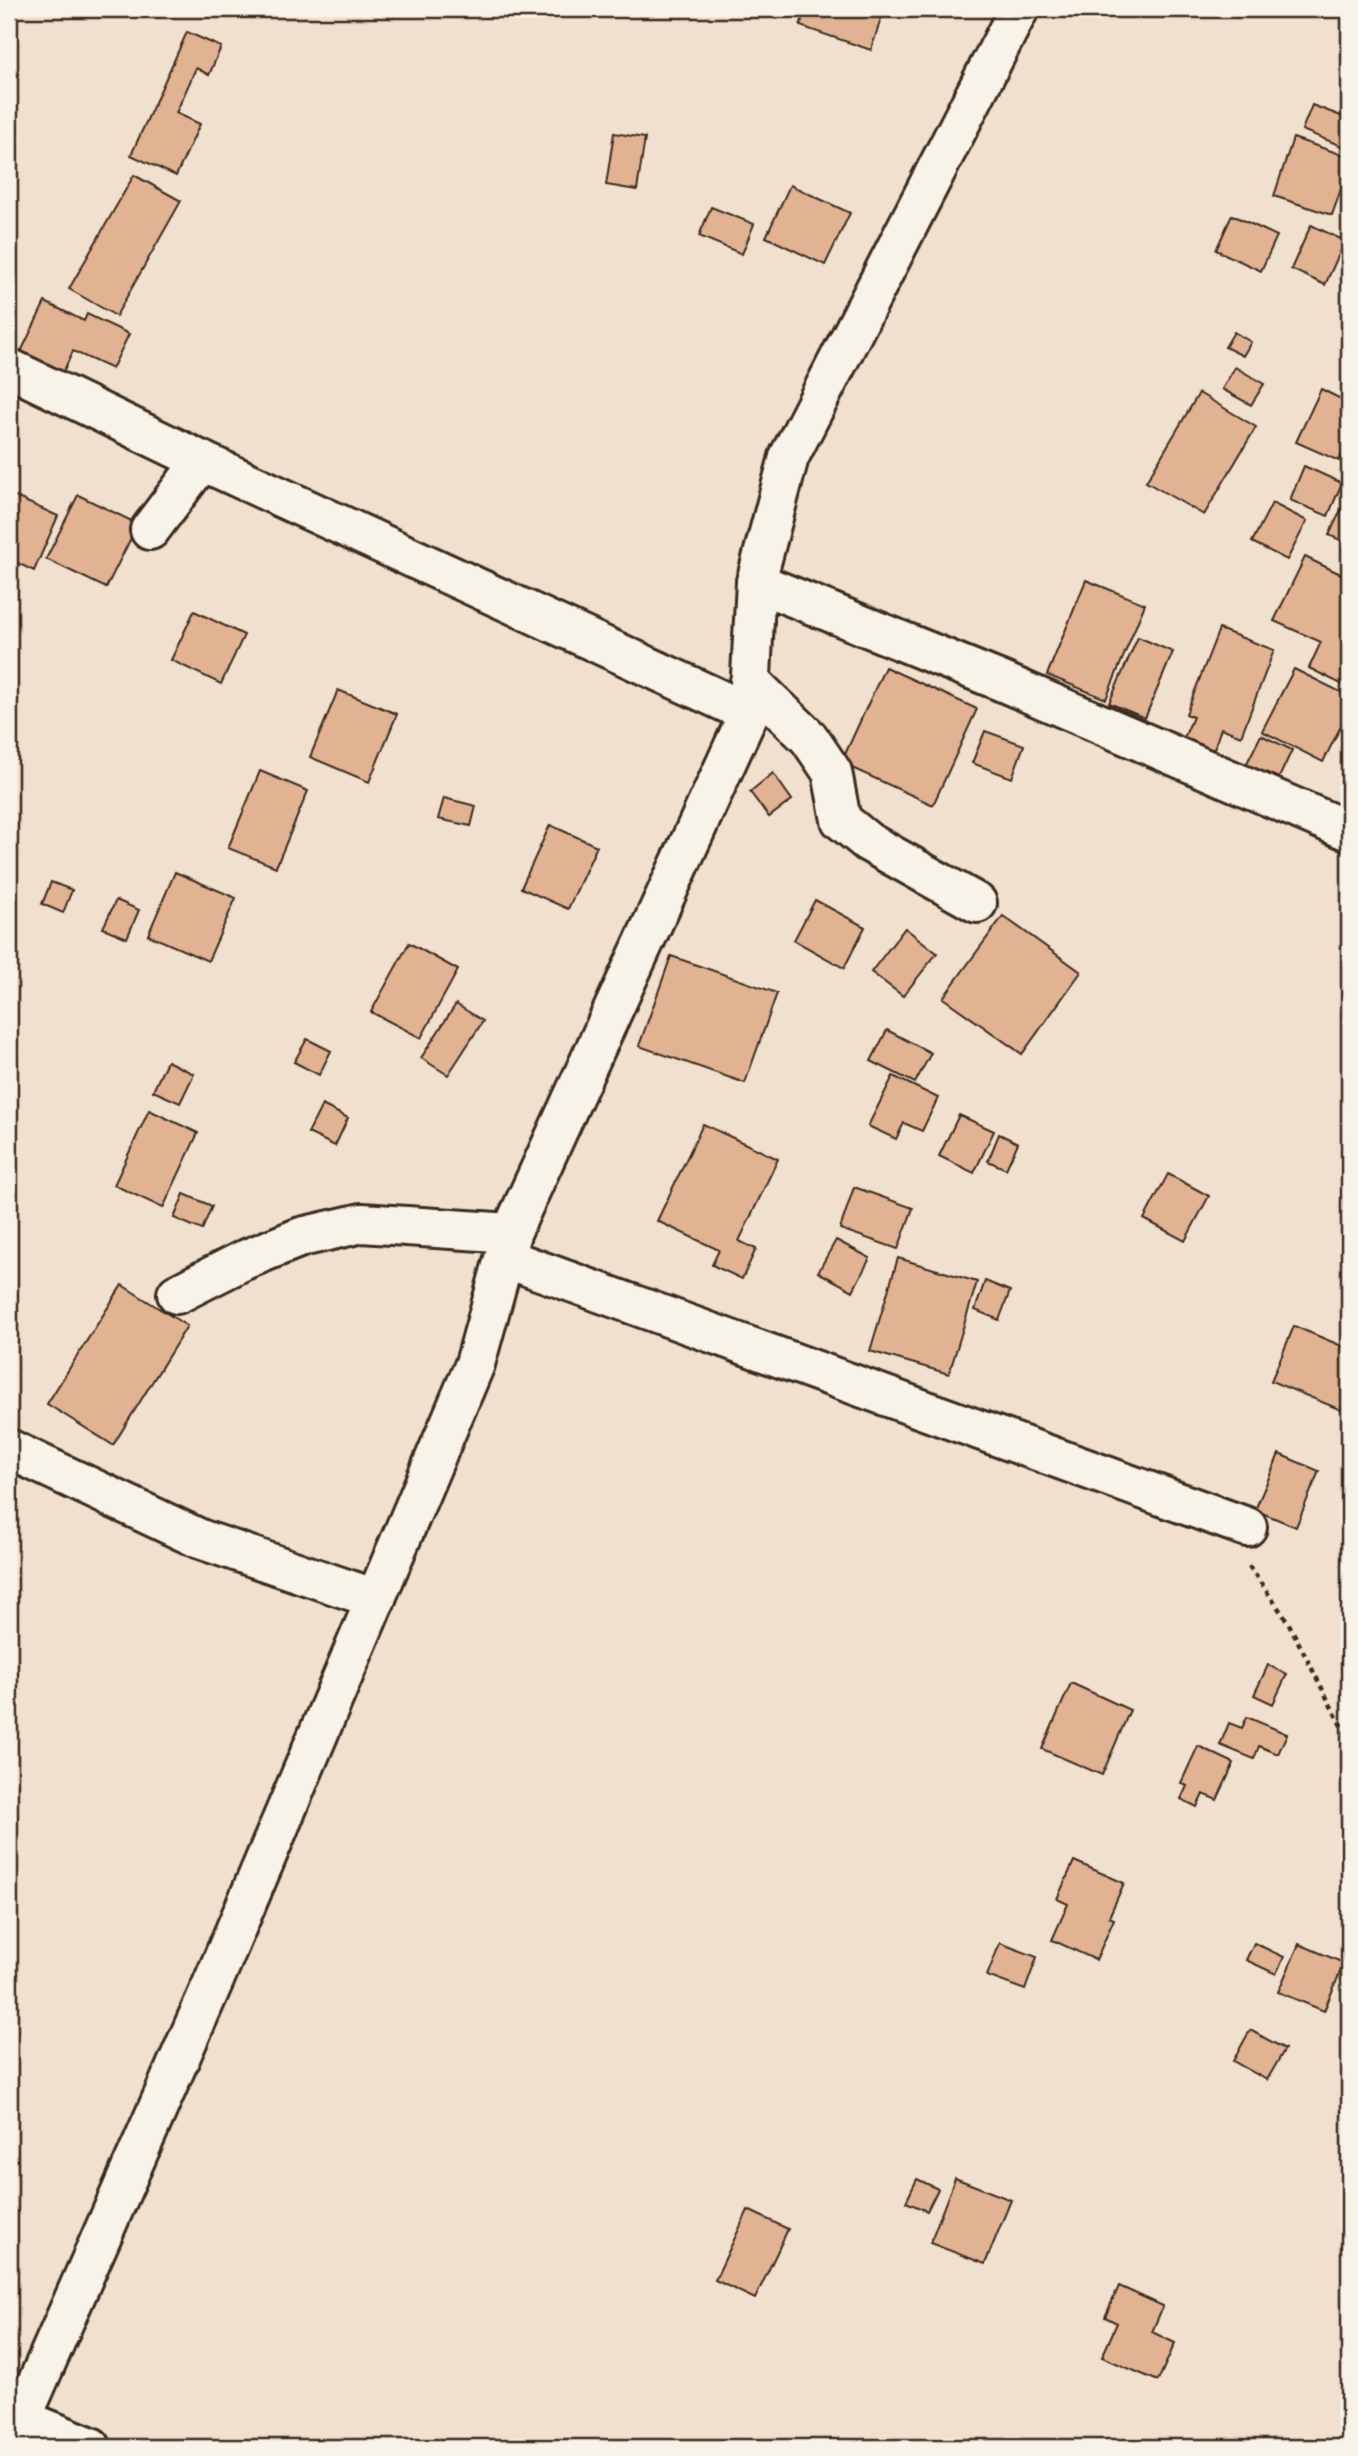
<svg xmlns="http://www.w3.org/2000/svg" width="1358" height="2456" viewBox="0 0 1358 2456" font-family="Itim,sans-serif">
	<rect width="100%" height="100%" fill="#f1e0ce"/>
	<filter id="ink" filterUnits="userSpaceOnUse"><feTurbulence type="fractalNoise" baseFrequency=".0143" numOctaves="2"/><feDisplacementMap in="SourceGraphic" scale="14" xChannelSelector="R" yChannelSelector="G"/><feConvolveMatrix kernelMatrix="1 2 1 2 8 2 1 2 1" color-interpolation-filters="sRGB"/></filter>
	<g filter="url(#ink)">
		<g fill="#e2b393" stroke="#3b2a1e" stroke-width="2">
			<path d="M806,9h78l-13,41 -71,-24z"/>
			<path d="M187,32l34,15 -12,28 -13,-7 -20,45 24,11 -24,52 -45,-21z"/>
			<path d="M1312,105l37,14v30l-47,-19z"/>
			<path d="M614,133l31,5 -8,52 -31,-5z"/>
			<path d="M1293,138l56,19v9l-17,49 -58,-19z"/>
			<path d="M134,175l47,26 -65,115 -47,-27z"/>
			<path d="M790,185l60,28 -25,52 -59,-28z"/>
			<path d="M711,207l43,17 -12,30 -43,-18z"/>
			<path d="M1232,215l45,21 -16,35 -45,-21z"/>
			<path d="M1311,225l34,16 -20,44 -34,-16z"/>
			<path d="M45,302l39,19 3,-7 42,20 -17,35 -39,-18 -15,32 -42,-21z"/>
			<path d="M1234,332l17,10 -8,14 -18,-9z"/>
			<path d="M1235,367l29,17 -13,21 -29,-16z"/>
			<path d="M1321,389l28,14 -4,14 4,1v22l-10,21 -43,-19z"/>
			<path d="M1199,393l57,34 -52,88 -58,-33z"/>
			<path d="M1304,466l38,17 -14,33 -38,-16z"/>
			<path d="M1349,493v51l-20,-9z"/>
			<path d="M9,494l49,22 -24,55 -25,-12z"/>
			<path d="M78,495l60,29 -32,64 -60,-29z"/>
			<path d="M1272,503l35,18 -20,39 -35,-18z"/>
			<path d="M1305,557l44,21v110l-40,-20 12,-26 -47,-21z"/>
			<path d="M1086,580l59,24 -39,95 -59,-24z"/>
			<path d="M194,611l50,24 -23,49 -50,-24z"/>
			<path d="M1219,629l55,21 -33,86 -20,-8 -8,24 -30,-12 10,-23 -7,-3z"/>
			<path d="M1138,637l35,15 -28,66 -36,-15z"/>
			<path d="M885,667l92,42 -44,96 -92,-42z"/>
			<path d="M1294,669l55,27v14l-26,52 -61,-31z"/>
			<path d="M338,690l59,24 -28,68 -59,-25z"/>
			<path d="M985,731l39,14 -12,33 -40,-15z"/>
			<path d="M1261,735l31,15 -14,30 -32,-15z"/>
			<path d="M260,771l48,20 -32,76 -48,-19z"/>
			<path d="M773,773l19,27 -23,17 -19,-25z"/>
			<path d="M444,798l32,8 -5,20 -33,-7z"/>
			<path d="M550,825l47,21 -29,63 -47,-21z"/>
			<path d="M175,872l61,26 -28,63 -60,-26z"/>
			<path d="M51,882l21,8 -9,23 -21,-9z"/>
			<path d="M116,900l23,10 -12,28 -24,-10z"/>
			<path d="M815,900l50,27 -21,41 -50,-28z"/>
			<path d="M1003,916l78,56 -59,82 -79,-56z"/>
			<path d="M905,928l32,25 -34,43 -32,-24z"/>
			<path d="M409,943l49,27 -37,68 -50,-26z"/>
			<path d="M671,956l106,37 -32,90 -106,-37z"/>
			<path d="M456,1004l27,17 -35,54 -27,-17z"/>
			<path d="M887,1030l44,23 -16,30 -44,-22z"/>
			<path d="M307,1039l24,12 -12,24 -25,-13z"/>
			<path d="M167,1061l27,13 -14,29 -27,-12z"/>
			<path d="M893,1076l45,22 -16,33 -18,-8 -8,16 -28,-13z"/>
			<path d="M322,1105l26,13 -13,28 -27,-13z"/>
			<path d="M149,1110l49,23 -35,75 -49,-23z"/>
			<path d="M959,1115l35,16 -20,42 -35,-17z"/>
			<path d="M703,1124l75,35 -39,82 17,8 -14,30 -30,-14 7,-15 -62,-29z"/>
			<path d="M999,1134l19,9 -12,26 -18,-8z"/>
			<path d="M1168,1174l41,22 -24,45 -41,-22z"/>
			<path d="M854,1187l59,21 -15,41 -58,-20z"/>
			<path d="M184,1194l28,12 -10,24 -28,-12z"/>
			<path d="M836,1240l34,18 -17,33 -35,-19z"/>
			<path d="M898,1258l79,24 -28,92 -79,-23z"/>
			<path d="M985,1281l25,10 -11,29 -24,-10z"/>
			<path d="M122,1285l65,41 -74,119 -66,-41z"/>
			<path d="M1294,1326l55,23v40l-8,21 -70,-29z"/>
			<path d="M1279,1454l40,17 -23,56 -41,-17z"/>
			<path d="M1268,1665l19,9 -14,30 -19,-9z"/>
			<path d="M1071,1683l59,27 -28,65 -60,-26z"/>
			<path d="M1247,1717l40,17 -9,20 -19,-8 -5,13 -34,-14 9,-22 13,5z"/>
			<path d="M1198,1746l36,17 -17,37 -14,-6 -6,13 -16,-8 6,-13 -6,-3z"/>
			<path d="M1074,1861l50,22 -15,34 5,2 -18,41 -44,-20 16,-36 -11,-5z"/>
			<path d="M1000,1943l37,14 -12,33 -38,-14z"/>
			<path d="M1254,1943l30,14 -8,17 -30,-14z"/>
			<path d="M1299,1944l45,19 -20,48 -46,-19z"/>
			<path d="M1250,2030l35,19 -18,31 -34,-19z"/>
			<path d="M955,2178l56,22 -26,64 -55,-21z"/>
			<path d="M917,2179l21,10 -11,22 -21,-9z"/>
			<path d="M748,2210l40,19 -33,70 -40,-19z"/>
			<path d="M1119,2286l44,20 -11,26 23,11 -17,38 -56,-24 15,-34 -12,-6z"/>
		</g>
		<g fill="none" stroke-linecap="round" stroke-linejoin="round">
			<g stroke="#3b2a1e" stroke-width="44">
				<g id="minor">
					<path d="M9,368l193,93 547,252"/>
					<path d="M150,530l52,-69"/>
					<path d="M756,582l247,100 346,149"/>
					<path d="M750,681l59,57 23,34 9,48 27,22 109,61"/>
					<path d="M505,1258l742,269"/>
					<path d="M177,1294l67,-34 57,-23 61,-14 149,10"/>
					<path d="M9,1449l191,90 176,60"/>
					<path d="M22,2419l69,28"/>
					<path d="M9,2447l206,-469 260,-614 36,-131 238,-520 7,-131 33,-125 230,-448"/>
				</g>
			</g>
			<path stroke="#3b2a1e" stroke-width="4.5" stroke-dasharray="5 5" stroke-linecap="butt" d="M1249,1566l39,56 61,119"/>
			<use href="#minor" stroke="#f7f3e8" stroke-width="38"/>
		</g>
	</g>
	<rect width="1358" height="2456" fill="none" stroke="#f7f3e8" stroke-width="35"/>
	<rect x="18" y="18" width="1323" height="2421" fill="none" stroke="#3b2a1e" stroke-width="2.5" filter="url(#ink)"/>
</svg>
